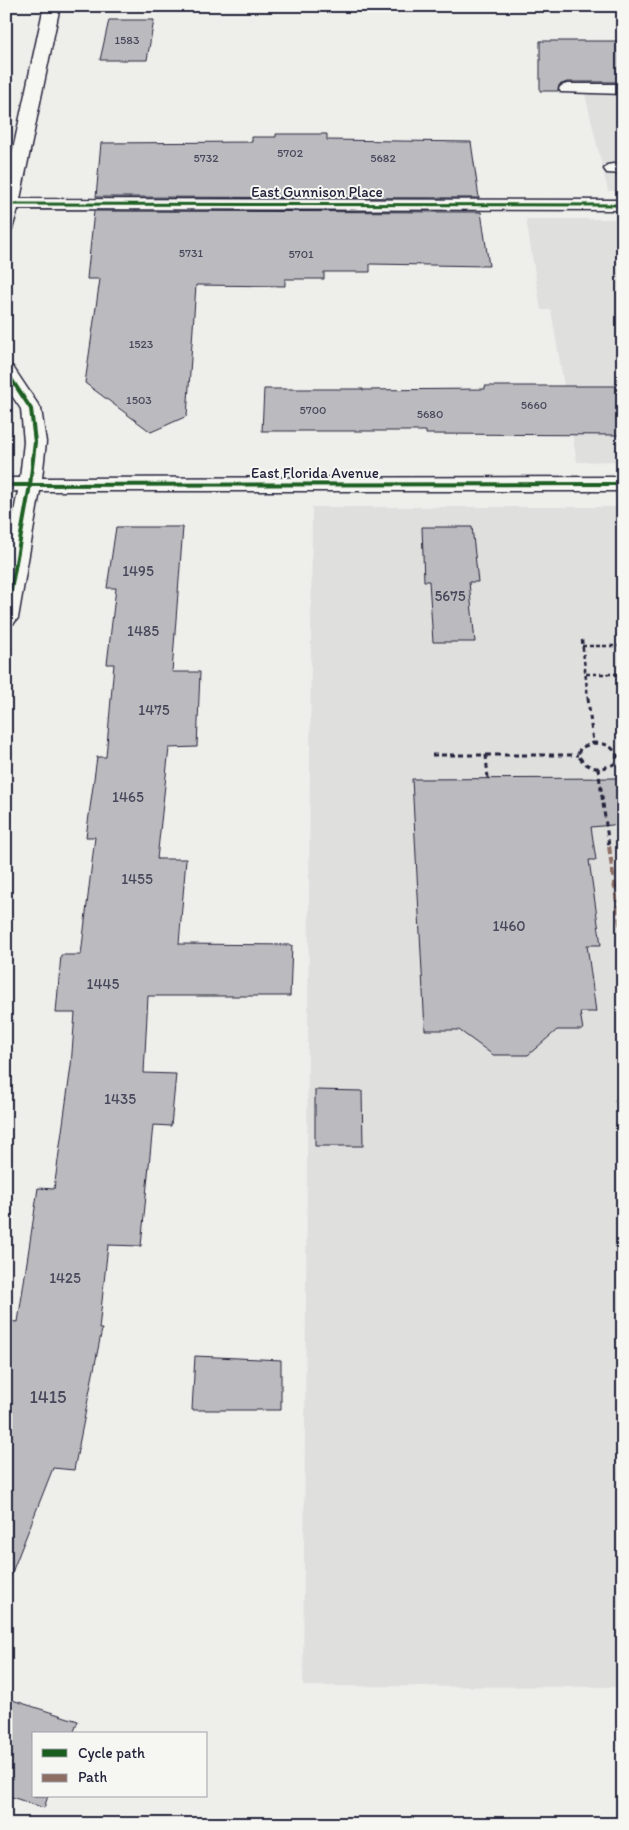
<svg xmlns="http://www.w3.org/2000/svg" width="629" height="1830" viewBox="0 0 629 1830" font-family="Itim,sans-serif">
	<rect width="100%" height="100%" fill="#eeeeeb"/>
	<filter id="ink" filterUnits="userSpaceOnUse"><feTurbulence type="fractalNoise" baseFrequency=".02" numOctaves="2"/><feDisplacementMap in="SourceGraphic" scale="10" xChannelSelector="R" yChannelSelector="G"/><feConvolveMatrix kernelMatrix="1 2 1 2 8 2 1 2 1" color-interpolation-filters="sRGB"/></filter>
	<g filter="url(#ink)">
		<g fill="#dfdfde">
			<path d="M581,77h42v114h-15z"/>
			<path d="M526,219h97v242l-46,1 -26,-152h-10z"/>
			<path d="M312,507h311v1180l-320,-1z"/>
		</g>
		<g fill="#bbbbbf" stroke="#22223b">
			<path d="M109,20h45l-7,40h-47z"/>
			<path d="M540,41h83v41h-56l-8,3 -1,6h-18z"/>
			<path d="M276,134h51v6l144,2 8,56 -383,-1 5,-54 151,-1v-5h24z"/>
			<path d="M94,211l387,1 8,54 -119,-2v8h-46v7h-39v7l-89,-1 -9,131 -36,16 -66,-49 15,-104h-13z"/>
			<path d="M485,386h138v49l-197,-1v-3h-164l2,-42h99v1l122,-1z"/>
			<path d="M116,527h67l-11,145h28l-3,75 -28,1 -12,111h29l-7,85 113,1 -2,51h-142l-4,77 32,1 -5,52 -18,-1 -12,121 -33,-1 -9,84h3l-28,141 -21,-2 -44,112h-3v-259l12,1 20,-134 16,1 17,-123 4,-53h-19l5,-58h20l14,-118h-9l11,-80h9l8,-93h-7l9,-76h-9z"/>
			<path d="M422,527h50l6,55h-9l6,60h-42l-4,-61h-5z"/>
			<path d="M623,778v46l-32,3 5,33h-7l12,85h-14l9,67h-16l3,18h-26l-29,25h-35l-34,-25h-34l-13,-251z"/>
			<path d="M315,1090l47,1 1,55h-48z"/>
			<path d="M195,1356l86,4v50h-89z"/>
			<path d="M6,1698l72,23 -5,13h-39v62h14l-4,12 -38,-13z"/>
		</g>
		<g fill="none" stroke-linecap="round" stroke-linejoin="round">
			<g stroke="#22223b" stroke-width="3">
				<g id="minor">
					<path d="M44,6h16l-40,193 603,1v10l-605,-1 -6,20 -6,1v-48z"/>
					<path d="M567,84h56v10l-62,-2 -2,-3 2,-3z"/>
					<path d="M613,164h10v10l-16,-1 -3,-4 3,-4z"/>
					<path d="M6,365l7,2 28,42 5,33 -4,36 581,-1v14h-583l-22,127 -4,5 -8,2v-71l12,-63 -12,1v-14h14l4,-36 -3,-33 -15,-22z"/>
				</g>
			</g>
			<g stroke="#22223b" stroke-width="2.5" stroke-dasharray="4 3" stroke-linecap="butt">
				<path d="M582,640l6,59"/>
				<path d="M582,646h41"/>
				<path d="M586,674h37"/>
			</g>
			<g stroke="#22223b" stroke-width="3" stroke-dasharray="5 4" stroke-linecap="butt">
				<path d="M588,698l5,45"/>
				<path d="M593,743c11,0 20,2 24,13l-3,8c-14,7 -28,5 -36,-9l2,-7z"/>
				<path d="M432,755h146"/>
				<path d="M486,755l2,24"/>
				<path d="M617,756h6"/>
				<path d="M598,768l11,78"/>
				<path d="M623,1080l-3,3 3,1"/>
				<path d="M615,1102l8,-9"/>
			</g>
			<use href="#minor" fill="#f6f6f2" fill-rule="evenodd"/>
			<path stroke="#8d6e63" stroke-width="4" stroke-dasharray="8 4" stroke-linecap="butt" d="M609,846l14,100"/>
			<g stroke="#f6f6f2" stroke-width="5">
				<path id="cycleway-far1" d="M11,204l612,1"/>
			</g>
			<g stroke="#f6f6f2" stroke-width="6">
				<g id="cycleway">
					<path d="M6,371l25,38 4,33 -5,43 -24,133"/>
					<path d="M6,485l617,-1"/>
				</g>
			</g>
			<use href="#cycleway-far1" stroke="#1b5e20" stroke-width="3"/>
			<use href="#cycleway" stroke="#1b5e20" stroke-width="4"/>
		</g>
	</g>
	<g text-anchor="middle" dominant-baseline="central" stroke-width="4" stroke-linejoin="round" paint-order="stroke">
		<g font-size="12" fill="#48485c">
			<text x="127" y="40">1583</text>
			<text x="290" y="153">5702</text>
			<text x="206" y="158">5732</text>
			<text x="383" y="158">5682</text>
			<text x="191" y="253">5731</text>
			<text x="301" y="254">5701</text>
			<text x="141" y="344">1523</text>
			<text x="139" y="400">1503</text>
			<text x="534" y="405">5660</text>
			<text x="313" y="410">5700</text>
			<text x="430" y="414">5680</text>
		</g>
		<g font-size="15" fill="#22223b" stroke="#f6f6f2">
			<text x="317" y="192">East Gunnison Place</text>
			<text x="315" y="473">East Florida Avenue</text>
		</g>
		<g font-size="15" fill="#48485c">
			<text x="138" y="571">1495</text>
			<text x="450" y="596">5675</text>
			<text x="143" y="631">1485</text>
			<text x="154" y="710">1475</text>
			<text x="128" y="797">1465</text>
			<text x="137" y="879">1455</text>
			<text x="509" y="926">1460</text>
			<text x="103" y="984">1445</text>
			<text x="120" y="1099">1435</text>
			<text x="65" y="1278">1425</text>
		</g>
		<g font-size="18" fill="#48485c">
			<text x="48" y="1397">1415</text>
		</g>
	</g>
	<rect width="629" height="1830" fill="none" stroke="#f6f6f2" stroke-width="25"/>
	<rect x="12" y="12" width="604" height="1805" fill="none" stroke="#22223b" stroke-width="2" filter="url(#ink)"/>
	<rect x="32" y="1732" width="175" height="65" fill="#f6f6f2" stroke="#a1a1a9"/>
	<rect x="42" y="1749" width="25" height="8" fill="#1b5e20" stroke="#a1a1a9"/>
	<text x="78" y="1758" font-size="15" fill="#22223b">Cycle path</text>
	<rect x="42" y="1774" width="25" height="8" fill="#8d6e63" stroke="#a1a1a9"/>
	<text x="78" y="1782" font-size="15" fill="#22223b">Path</text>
</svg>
